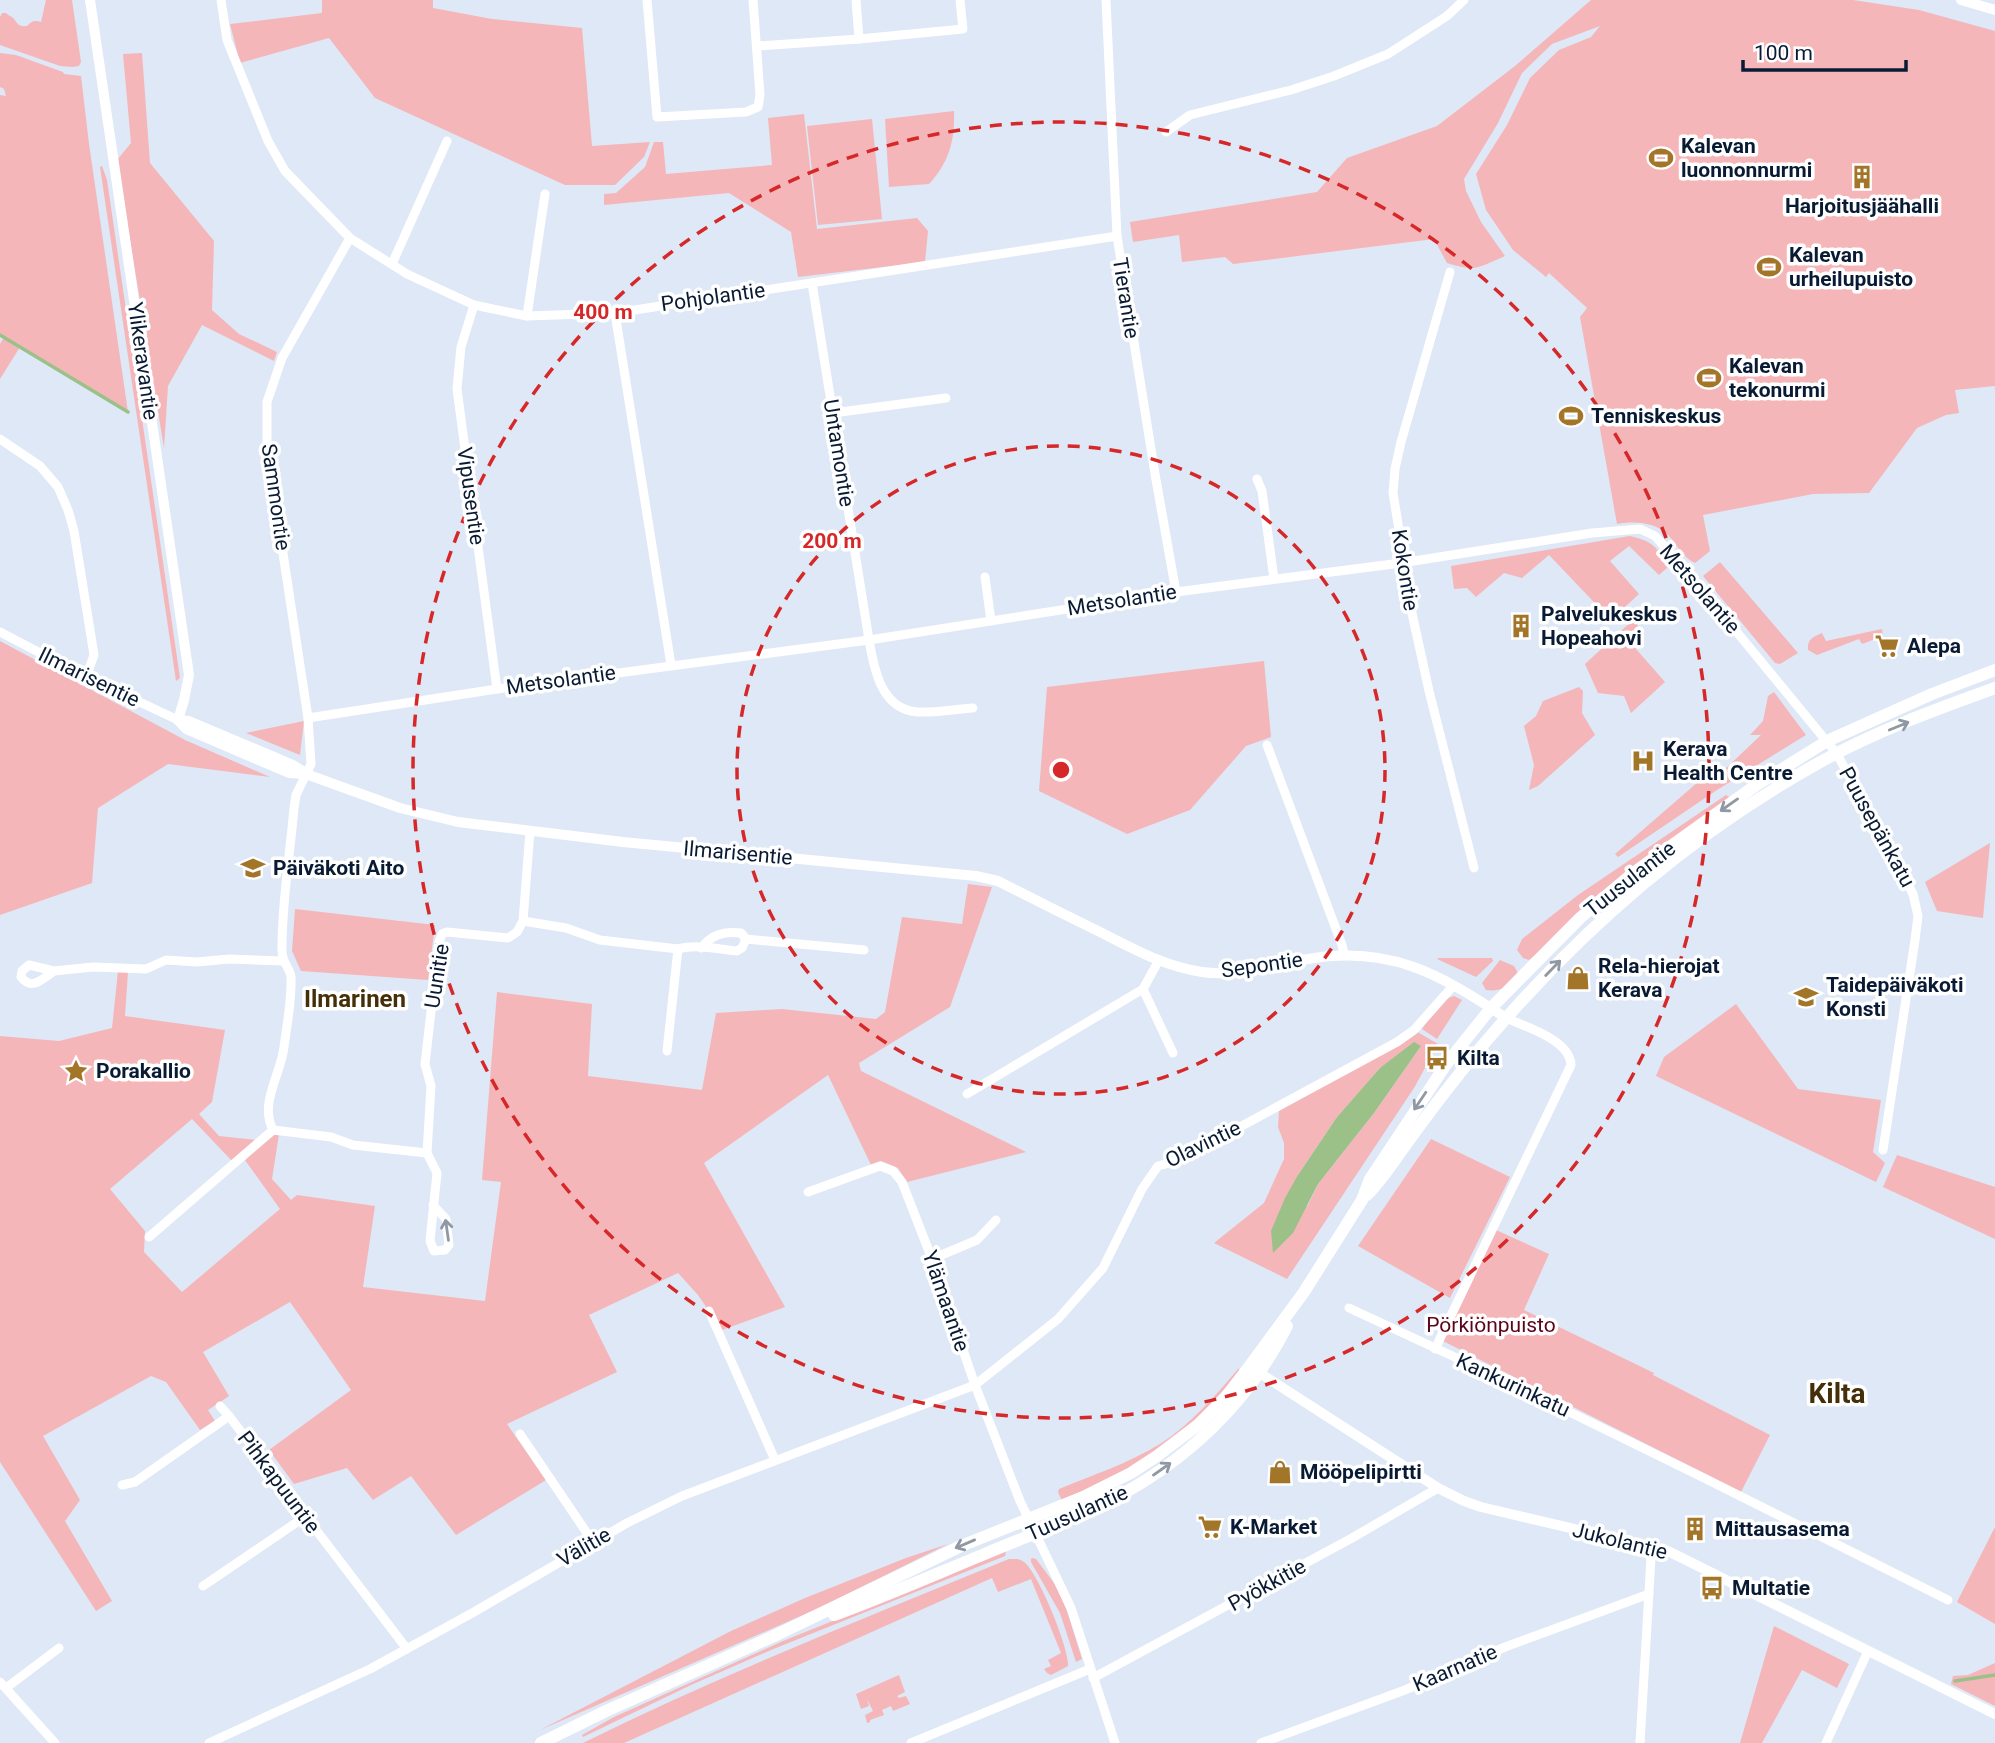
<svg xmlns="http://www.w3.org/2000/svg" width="1995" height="1743" viewBox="0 0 1995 1743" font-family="Roboto,sans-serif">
	<rect width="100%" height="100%" fill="#dee8f6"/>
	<g fill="#f5b6b9" fill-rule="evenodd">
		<path d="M46,0h26l9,62 -2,4 -7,1 -12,-1 -60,-21v-28l2,-4h4c2,2 4,3 6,4 6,5 4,10 15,9 5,-5 7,-6 14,-4z"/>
		<path d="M322,0h111v8l59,11 90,9 10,118 58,-4 -6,15 -29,28h-50l-190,-87 -46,-60 -89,25 -10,-39 92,-11z"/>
		<path d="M1591,0h262l66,10 76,21v355l-40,4 4,23 -13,2 -29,13 -48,65 -56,1 -110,21 7,36 -15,12c-13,-6 -18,-19 -28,-29 -13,-12 -33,-13 -50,-10l-37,-207 7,-9 -38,-35 -3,4 -33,-27 -27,-40 -10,-36 31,-49 23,-47 29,-28 32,-13 9,-11 -48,18 -30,29 -24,50 -34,56 2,12 15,31 24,34c-28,12 -28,16 -58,7l-13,-24 -201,25 -8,-7 -43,5 -3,-27 -46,7 -3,-20 187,-30 30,-34 90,-32 78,-60z"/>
		<path d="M0,53l16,2 47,17 1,2 17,2 8,68 39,268 -108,-65 -20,32v-35l4,-7 -4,-2v-240l6,1 -2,-7 -4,-2z"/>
		<path d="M142,53l8,110 64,78 -2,69 27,24 38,18 -3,9 -72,-36 -34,61 -4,62 -47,-288 14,-17 -8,-89z"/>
		<path d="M954,111c1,30 -5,51 -25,73l-40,3 -4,-68z"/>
		<path d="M804,114l13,115 100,-11 11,13 -3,31 -127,15 -7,-45 -62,-39 -125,12v-11l12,-1 29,-26 9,-25h9l3,32 106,-9 -4,-47z"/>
		<path d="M872,119l10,100 -64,6 -11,-99z"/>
		<path d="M102,166l5,14 73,498 -4,3 -76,-514z"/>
		<path d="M1630,536c22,5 25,10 38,27v4l-9,8 -30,-29 -19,15 29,33 -28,26 -62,-65 -27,23 -18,-5 -28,24 -9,-9 -13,1 -3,-23z"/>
		<path d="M1720,562l78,91 -18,11 -5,-1 -72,-87z"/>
		<path d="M1634,619l4,4 -2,26 29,33 -34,31 -7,-17 -26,-3 -13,-29z"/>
		<path d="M1882,629l1,7 -21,8 -3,-5 -42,16 -9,-5c-1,-11 5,-13 14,-17l4,8z"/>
		<path d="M0,641l185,99 85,37 -102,-13 -70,44 -6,75 -92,32z"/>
		<path d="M1264,661l7,76 -25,9 -56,64 -63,24 -88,-43 8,-104z"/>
		<path d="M1579,687l4,4 -1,22 13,22 -57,51 -9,4 5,-25 -10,-39 12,-10 7,-15z"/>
		<path d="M1774,692l32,43 -89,55 -99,67 -3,-3 98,-85 10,2 38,-36h-11l13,-14 5,-25z"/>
		<path d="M304,721l-4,34 -54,-22z"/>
		<path d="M1726,795l3,2 -1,3 -199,160 -6,-2 -6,-8 5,-11 56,-44z"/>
		<path d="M1990,843l-7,75 -46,-7 -12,-29z"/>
		<path d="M968,884l24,3 -42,120 -91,56 2,8 165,81 -119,30 -9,-14 -17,-7 -10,4 -43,-90 -124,88 81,144 -63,23 -24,-35 -20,-22 -89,42 28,57 -110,52 39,56 -90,55 -45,-59 -38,24 -26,-32 -53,16 -25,-34 82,-60 -61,-88 -87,50 26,44 -21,14 7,11 -15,9 -34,-48 -15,-6 -108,60 37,64 -15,21 47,80 -16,10 -96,-149v-426l59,5 53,-13 6,-57 10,1 -3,44 100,14 -13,72 -13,12 20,22 37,4 -24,21 -40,-42 -82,70 35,42 -1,21 38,40 98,-83 -35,-49 28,-27 6,1 -7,45 19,21 6,-5 78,11 -12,81 122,14 16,-119 -19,-2 15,-188 95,12 -4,72 114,14 14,-77 66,-4 94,10 9,-7 17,-95 60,7z"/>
		<path d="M295,909l140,16 -7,55 -127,-9 -9,-20z"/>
		<path d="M1439,958h53l1,3 -17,16 -39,-18z"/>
		<path d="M1500,960l14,6 5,9c-12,11 -15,17 -33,15l-4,-7z"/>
		<path d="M1454,996l8,4 -25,39 -15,-10c9,-13 16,-28 32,-33z"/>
		<path d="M1736,1004l62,85 83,11 -8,52 12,11 -9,19 -220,-106 8,-19z"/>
		<path d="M1414,1030l24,14 -24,44 -127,191 -73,-36 50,-40 20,-44v-16l-6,-16 1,-16 118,-69zM1421,1046l-47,67 -56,71 -11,23 -9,-32 39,-58 43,-49z"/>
		<path d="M1431,1139l79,38 -60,121 -92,-52z"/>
		<path d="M1897,1155l98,32v52l-112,-52z"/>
		<path d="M1496,1230l53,24 -25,56 130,63 -1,2 117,60 -29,57 -298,-151z"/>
		<path d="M1239,1368v4c-29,35 -64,70 -104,93 -23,14 -49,24 -73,36l-4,-9 1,-3c34,-14 70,-26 101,-45 31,-20 55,-48 79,-76z"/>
		<path d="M1995,1527v97l-38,-22z"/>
		<path d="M948,1544l-129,64 -279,122 191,-99 74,-33 101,-40z"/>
		<path d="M1006,1551l-1,5 -234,94 -80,35 -108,52 -1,-2 32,-18 169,-76z"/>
		<path d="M1032,1558l4,1 21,28 10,24 15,48 -6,3 -16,-49 -29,-51v-3z"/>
		<path d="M1009,1559c6,0 10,-1 15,3 14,10 46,88 44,104l-17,9 -4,-2 -3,-4 7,-3 -3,-6 13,-7 -30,-74 -33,13 -6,-14 -368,165h-41c139,-69 283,-125 426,-184z"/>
		<path d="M1774,1626l75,38 -12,24 -35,-18 -40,73h-22z"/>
		<path d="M1995,1663v43l-44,-22 2,-8 15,-1z"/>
		<path d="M899,1675l6,17 -8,4 2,2 7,-2 4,8 -17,7 -2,-5 -9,4 2,5 -14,5v2l-3,1 -2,-8 8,-4 -6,-12 2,7 -8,3 -5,-15z"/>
	</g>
	<path fill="#9bc189" d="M1414,1042l7,4 -47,67 -56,71 -25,49 -20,20 -2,-22 14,-33 13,-23 39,-58 43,-49z"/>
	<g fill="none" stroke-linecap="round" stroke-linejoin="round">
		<g stroke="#9bc189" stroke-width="3.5">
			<path d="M0,335l128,77"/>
			<path d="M1955,1681l40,-6"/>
		</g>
		<g stroke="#fff" stroke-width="9">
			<path d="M221,0l6,40 41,101 17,30 65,67 57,36 67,31 53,11 88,-3 502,-77"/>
			<path d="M647,0l10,117 89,-5 12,-5 2,-12 -7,-95"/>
			<path d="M856,0l3,39"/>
			<path d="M1106,0l11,236 38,238 21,118"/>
			<path d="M757,46l102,-7 104,-10 -3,-29"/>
			<path d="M1166,132l24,-17 101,-25 43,-14 54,-22 59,-38 17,-16"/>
			<path d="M392,264l55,-123"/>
			<path d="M1450,272l-49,170 -6,27 -2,24 8,49v21l28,128 45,177"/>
			<path d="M812,283l57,357c5,29 12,69 48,72 18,1 38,-3 56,-4"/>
			<path d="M474,305l-13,42 -4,42 40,300"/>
			<path d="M615,313l56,352"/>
			<path d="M527,316l18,-122"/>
			<path d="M833,413l113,-15"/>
			<path d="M0,439l40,27 18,21 10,23 6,21 20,124 -8,22"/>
			<path d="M1257,479l5,12 12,88"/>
			<path d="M985,577l6,44"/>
			<path d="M0,632l86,45 92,43"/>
			<path d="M308,718l189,-29 372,-49 307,-48 225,-29 191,-30 48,-4 15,7 35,39 147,179 76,140 5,22 -3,24 -32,210"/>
			<path d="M1267,745l75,200 2,9"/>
			<path d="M523,921l43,7 34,12 78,9c18,-5 40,0 59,2l5,-3 4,-9 -5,-6c-16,-2 -29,1 -40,15"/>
			<path d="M746,939l118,11"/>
			<path d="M54,971c-12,8 -22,20 -33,6l1,-6 7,-6 25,6 39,-4 53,2 20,-9 31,2 32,-3 53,2"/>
			<path d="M1143,989l30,64"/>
			<path d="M667,1051l11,-102"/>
			<path d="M967,1094l176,-105 16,-29"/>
			<path d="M273,1130c-14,-27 8,-56 11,-83 3,-23 8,-47 7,-70 -1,-10 -10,-14 -9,-30 0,-46 8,-93 12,-139l2,-13 15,-31 -3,-46 -41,-270v-46l15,-44 68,-120"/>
			<path d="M273,1130l58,7 22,8 74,8"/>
			<path d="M427,1153l4,-67 -6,-22 14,-122 3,-8 5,-2 61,6 9,-6 6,-11 7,-90"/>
			<path d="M427,1153l10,20 -7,68 4,10 11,-1 4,-5 -3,-26 -13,-14"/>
			<path d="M808,1192l72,-26 13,5 9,11 30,77 43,126 45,116 51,107 44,135"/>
			<path d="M149,1237l124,-107"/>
			<path d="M932,1259l45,-19 19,-20"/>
			<path d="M1349,1308l153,71 200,98 246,123"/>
			<path d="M709,1311l66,149"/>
			<path d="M1435,1349l136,-284c-1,-25 -45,-38 -65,-47"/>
			<path d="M220,1406l9,10"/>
			<path d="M520,1434l73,108"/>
			<path d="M122,1485l13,-3 94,-66 178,233"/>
			<path d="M203,1586l103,-70"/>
			<path d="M1093,1678l259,-140 86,-50"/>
			<path d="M0,1682l55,61"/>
			<path d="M6,1688l53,-40"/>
			<path d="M209,1743l161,-74 104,-57 153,-89 55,-27 293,-111 83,-66 45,-51 39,-79 16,-23 19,-5 220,-119 17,-12 39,-44"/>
			<path d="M911,1743l179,-74"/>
			<path d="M1261,1743l144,-53 100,-43 144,-53"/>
			<path d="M1640,1743l11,-185 -2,-12"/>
			<path d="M1826,1743l42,-92"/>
		</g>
		<g stroke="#fff" stroke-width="10">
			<path d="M90,0l99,675 -5,25 -6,20"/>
			<path d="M1961,0l34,10"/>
			<path d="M178,720l8,9 103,44 17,1 94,34 58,14 165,20 353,34 22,5c33,17 67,34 100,50 34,17 67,36 104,41 35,5 72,-7 106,-13 82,-14 132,15 198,59"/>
			<path d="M178,720l11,1 104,44 11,7"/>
			<path d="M1252,1368l186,120 26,13 17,6 187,44 327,163"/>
		</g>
		<g stroke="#fff" stroke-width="12">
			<path d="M1367,1195c19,-19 32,-42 48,-63 29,-40 60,-79 93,-116 88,-99 191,-186 307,-251 56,-32 119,-55 180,-77"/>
			<path d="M834,1615c52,-19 102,-41 153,-62 40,-17 83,-32 122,-52 77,-39 139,-98 178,-175"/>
			<path d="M541,1743l65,-32 168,-75 187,-90 122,-49 48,-24 26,-17 41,-31 28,-28 23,-30 55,-75 58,-92 8,-21 77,-116 44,-55 89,-90 52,-44 123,-88 72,-45 105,-47 63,-24"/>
		</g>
	</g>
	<defs><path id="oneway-shaft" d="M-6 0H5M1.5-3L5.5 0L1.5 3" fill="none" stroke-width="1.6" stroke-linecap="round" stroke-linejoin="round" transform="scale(1.75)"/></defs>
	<g stroke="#9098a4">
		<use href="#oneway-shaft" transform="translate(1899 726) rotate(-22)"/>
		<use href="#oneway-shaft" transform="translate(1729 805) rotate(145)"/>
		<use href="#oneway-shaft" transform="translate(1553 968) rotate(-46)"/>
		<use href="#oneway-shaft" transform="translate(1420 1101) rotate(124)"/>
		<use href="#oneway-shaft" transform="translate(447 1230) rotate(-98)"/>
		<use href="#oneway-shaft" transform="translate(1162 1469) rotate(-35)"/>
		<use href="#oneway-shaft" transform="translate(965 1544) rotate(157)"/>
	</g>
	<g fill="none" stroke="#d62828" stroke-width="3.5" stroke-dasharray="12 9">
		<circle cx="1061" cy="770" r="324"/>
		<circle cx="1061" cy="770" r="648"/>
	</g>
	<defs>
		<g id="stadium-bare" transform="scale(1.89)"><path d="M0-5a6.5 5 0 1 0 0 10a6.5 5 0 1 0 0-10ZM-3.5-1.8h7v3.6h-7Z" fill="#a37528" stroke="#fff" stroke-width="2.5" paint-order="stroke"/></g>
		<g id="building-bare" transform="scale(1.89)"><path d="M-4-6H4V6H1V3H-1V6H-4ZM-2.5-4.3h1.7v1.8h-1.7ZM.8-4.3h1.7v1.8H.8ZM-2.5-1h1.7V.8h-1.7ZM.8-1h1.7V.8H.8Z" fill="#a37528" stroke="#fff" stroke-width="2.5" paint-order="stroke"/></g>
		<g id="supermarket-bare" transform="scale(1.89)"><path d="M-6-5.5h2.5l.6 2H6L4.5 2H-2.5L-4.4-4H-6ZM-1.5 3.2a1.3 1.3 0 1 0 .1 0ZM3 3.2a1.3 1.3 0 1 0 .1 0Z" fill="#a37528" stroke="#fff" stroke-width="2.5" paint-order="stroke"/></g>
		<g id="hospital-bare" transform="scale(1.89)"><path d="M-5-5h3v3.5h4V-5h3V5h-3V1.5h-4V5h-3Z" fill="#a37528" stroke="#fff" stroke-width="2.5" paint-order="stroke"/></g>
		<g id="school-bare" transform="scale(1.89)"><path d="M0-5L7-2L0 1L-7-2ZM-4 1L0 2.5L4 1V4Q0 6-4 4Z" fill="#a37528" stroke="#fff" stroke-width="2.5" paint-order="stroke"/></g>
		<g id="shop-bare" transform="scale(1.89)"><path d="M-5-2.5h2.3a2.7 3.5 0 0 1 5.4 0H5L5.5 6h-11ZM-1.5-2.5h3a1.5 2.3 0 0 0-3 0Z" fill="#a37528" stroke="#fff" stroke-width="2.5" paint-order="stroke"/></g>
		<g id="bus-bare" transform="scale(1.89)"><path d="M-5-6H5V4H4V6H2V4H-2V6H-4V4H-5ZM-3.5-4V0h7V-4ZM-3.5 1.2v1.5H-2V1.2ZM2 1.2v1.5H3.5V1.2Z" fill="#a37528" stroke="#fff" stroke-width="2.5" paint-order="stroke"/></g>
		<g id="sight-bare" transform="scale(1.89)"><path d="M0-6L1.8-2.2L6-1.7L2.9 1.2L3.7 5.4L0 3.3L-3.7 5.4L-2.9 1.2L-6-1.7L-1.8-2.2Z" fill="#a37528" stroke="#fff" stroke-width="2.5" paint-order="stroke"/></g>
	</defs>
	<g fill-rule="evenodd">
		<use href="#stadium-bare" x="1661" y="158"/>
		<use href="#building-bare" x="1862" y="177"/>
		<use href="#stadium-bare" x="1769" y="267"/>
		<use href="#stadium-bare" x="1709" y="378"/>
		<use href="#stadium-bare" x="1571" y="416"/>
		<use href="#building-bare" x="1521" y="626"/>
		<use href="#supermarket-bare" x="1887" y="646"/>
		<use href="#hospital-bare" x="1643" y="761"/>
		<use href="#school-bare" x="253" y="868"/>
		<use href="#shop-bare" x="1578" y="978"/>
		<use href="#school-bare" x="1806" y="997"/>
		<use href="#bus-bare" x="1437" y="1058"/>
		<use href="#sight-bare" x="76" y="1071"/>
		<use href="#shop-bare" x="1280" y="1472"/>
		<use href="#supermarket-bare" x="1210" y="1527"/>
		<use href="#building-bare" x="1695" y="1529"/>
		<use href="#bus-bare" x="1712" y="1588"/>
	</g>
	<g text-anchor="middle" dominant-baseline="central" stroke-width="7" stroke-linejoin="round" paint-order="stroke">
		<g font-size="21" font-weight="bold" fill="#091b34" stroke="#fff" text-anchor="start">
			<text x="1681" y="146">Kalevan<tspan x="1681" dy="24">luonnonnurmi</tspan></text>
			<text x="1862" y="206" text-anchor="middle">Harjoitusjäähalli</text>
			<text x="1789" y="255">Kalevan<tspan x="1789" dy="24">urheilupuisto</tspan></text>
			<text x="1729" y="366">Kalevan<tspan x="1729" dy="24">tekonurmi</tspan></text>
			<text x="1591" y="416">Tenniskeskus</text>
			<text x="1541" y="614">Palvelukeskus<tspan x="1541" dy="24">Hopeahovi</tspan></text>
			<text x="1907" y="646">Alepa</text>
			<text x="1663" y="749">Kerava<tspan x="1663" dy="24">Health Centre</tspan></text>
			<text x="273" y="868">Päiväkoti Aito</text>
			<text x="1598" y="966">Rela-hierojat<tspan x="1598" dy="24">Kerava</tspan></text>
			<text x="1826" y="985">Taidepäiväkoti<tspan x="1826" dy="24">Konsti</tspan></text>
			<text x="1457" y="1058">Kilta</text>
			<text x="96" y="1071">Porakallio</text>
			<text x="1300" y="1472">Mööpelipirtti</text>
			<text x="1230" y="1527">K-Market</text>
			<text x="1715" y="1529">Mittausasema</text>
			<text x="1732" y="1588">Multatie</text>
		</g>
		<g font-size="21" fill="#091b34" stroke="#fff">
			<text transform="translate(713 297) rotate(-8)">Pohjolantie</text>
			<text transform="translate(1126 298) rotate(81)">Tierantie</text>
			<text transform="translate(143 361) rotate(82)">Ylikeravantie</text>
			<text transform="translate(839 453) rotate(81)">Untamontie</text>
			<text transform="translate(471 496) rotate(82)">Vipusentie</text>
			<text transform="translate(276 497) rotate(82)">Sammontie</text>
			<text transform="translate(1405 570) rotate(81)">Kokontie</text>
			<text transform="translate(1700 589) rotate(49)">Metsolantie</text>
			<text transform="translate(1122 600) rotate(-9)">Metsolantie</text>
			<text transform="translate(89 677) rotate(26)">Ilmarisentie</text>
			<text transform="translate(561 680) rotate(-8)">Metsolantie</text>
			<text transform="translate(1877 827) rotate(61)">Puusepänkatu</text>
			<text transform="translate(738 853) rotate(5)">Ilmarisentie</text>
			<text transform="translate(1630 879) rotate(-38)">Tuusulantie</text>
			<text transform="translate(1262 965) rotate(-8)">Sepontie</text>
			<text transform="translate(437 976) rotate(-81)">Uunitie</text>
			<text transform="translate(1203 1144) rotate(-26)">Olavintie</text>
			<text transform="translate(946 1301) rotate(71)">Ylämaantie</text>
			<text transform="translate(1513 1385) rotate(25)">Kankurinkatu</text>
			<text transform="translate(279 1482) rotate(53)">Pihkapuuntie</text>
			<text transform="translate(1077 1513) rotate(-24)">Tuusulantie</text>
			<text transform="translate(1620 1541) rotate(14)">Jukolantie</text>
			<text transform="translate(584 1547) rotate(-30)">Välitie</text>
			<text transform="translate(1267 1585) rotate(-29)">Pyökkitie</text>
			<text transform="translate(1455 1668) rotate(-23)">Kaarnatie</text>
		</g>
		<g font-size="21" fill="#5c0419" stroke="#fff">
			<text x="1491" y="1325">Pörkiönpuisto</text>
		</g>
		<g font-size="24" font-weight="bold" fill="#452f09" stroke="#fff">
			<text x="355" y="999">Ilmarinen</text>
		</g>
		<g font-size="28" font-weight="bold" fill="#452f09" stroke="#fff">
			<text x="1837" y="1393">Kilta</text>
		</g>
	</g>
	<circle cx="1061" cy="770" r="10" fill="#d62828" stroke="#fff" stroke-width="3.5"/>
	<g font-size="21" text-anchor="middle" font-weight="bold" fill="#d62828" stroke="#fff" stroke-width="7" stroke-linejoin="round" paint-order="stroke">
		<text x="603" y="319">400 m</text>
		<text x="832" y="548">200 m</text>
	</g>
	<path d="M1743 60v10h163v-10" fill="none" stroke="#091b34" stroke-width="3.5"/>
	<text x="1754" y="60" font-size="21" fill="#091b34" stroke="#ffffff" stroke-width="5" paint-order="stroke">100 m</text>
</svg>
